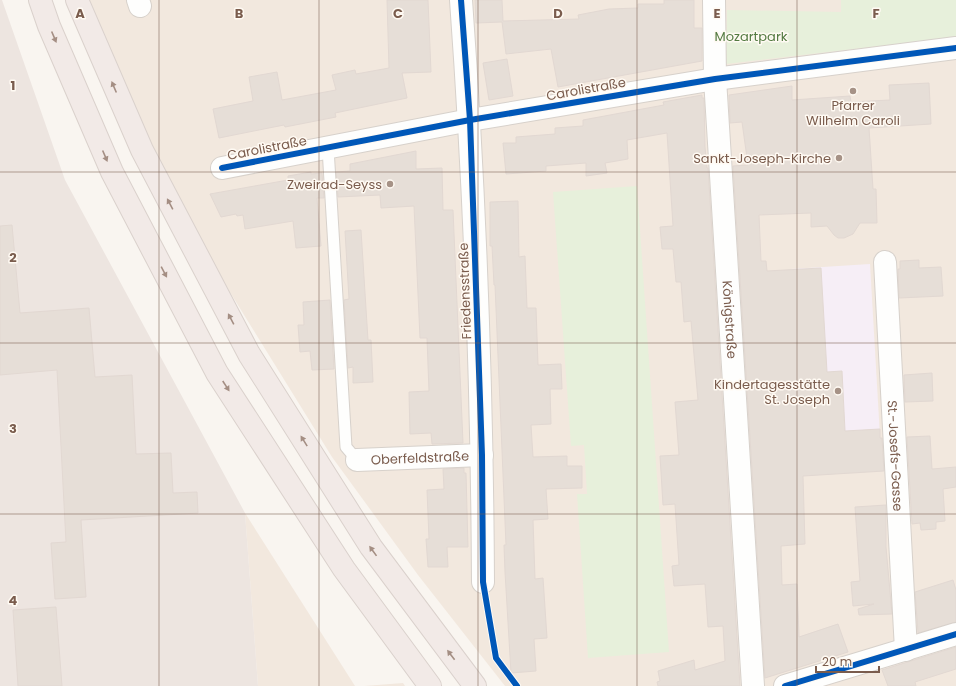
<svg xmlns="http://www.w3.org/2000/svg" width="956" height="686" viewBox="0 0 956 686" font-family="Poppins,sans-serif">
	<rect width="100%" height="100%" fill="#f9f5f0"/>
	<g fill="#f2e8de">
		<path d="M77,0h879v686h-451l-87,-111 -86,-118 -190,-307z"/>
		<path d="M245,513l110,173h-97z"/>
		<path d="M403,683l2,3h-41z"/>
	</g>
	<path fill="#ede5e0" d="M0,0h2l63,180 180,333 13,173h-258z"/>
	<path fill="#f6eef6" d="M870,264l12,207 -81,-26 -10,-176z"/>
	<g fill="#e7f0db">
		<path d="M841,0h115v37l-230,27 1,-54 114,2z"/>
		<path d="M637,186l32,466 -81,6 -11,-164h10l-3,-49 -13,1 -18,-254z"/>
	</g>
	<g fill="#e6ded7" stroke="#e2d8d2">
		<path d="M387,0h41l3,72 -29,1 5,25 -72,15 1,4 -51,10 -1,-2 -65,13 -6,-29 40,-8 -4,-24 28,-5 5,28 54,-10 -4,-15 23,-5 1,4 33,-6z"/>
		<path d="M475,0h27l1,21 76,-2 -1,-4 31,-6 29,-1v-4h26v-4h30v28h8v33l-144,26 -7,-38 -45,5 -4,-32 -26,1z"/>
		<path d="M507,59l6,37 -24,4 -6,-37z"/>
		<path d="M929,83l2,41 -62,4 4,61h3l1,34h-17l-7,11 -9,4h-6l-4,-3 -7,-9 -16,1v-14l-52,2 2,46h5l1,10 54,-3 6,104 15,-1 3,60 35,-2v9h2l2,33 -81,5 2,68 -24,2 1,39 15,-1 2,53 39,-13 10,28 -83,26 -32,-512 15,-1 -6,-43 -12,1 -1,-28 63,-9v14l58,-4 1,6 39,-2 -1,-15z"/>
		<path d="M702,95v3h2l1,49 2,21h1l32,518h-82l-1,-4 3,-1 -2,-10 36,-11 1,10 30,-9 -2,-35 -15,1 -3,-43 -31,2 -2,-20 7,-1 -4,-61 -12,1 -3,-49 19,-1 -4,-53 23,-2 -7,-79 -7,1 -3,-40h-5l-3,-33h-11l-2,-22 13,-1 -6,-93 -40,7 1,19 -23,4 2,10 -21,3v-13l-40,3v5l-40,3 -3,-31h13v-6l39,-3v-6l28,-2v-6l81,-15 -1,-3z"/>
		<path d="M416,151v18l26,-1 1,42h10l10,233 -31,1 -1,-11 -21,1 -1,-42 20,-1 -2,-53h-7l-6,-132 -33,2 -1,-13 -42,2 -2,-25 14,-1v-7z"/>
		<path d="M311,172v2l11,-1 2,25h-7l4,48 -25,2 -3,-27 -48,8 -2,-14 -6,1 -1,-2 -15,3 -11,-23 78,-14v-4z"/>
		<path d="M518,201l1,56 6,-1 2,52h9l2,57 23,-1 1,25h-12l1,35 -20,1 2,32 34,-1v10h15v22l-36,1 2,30 -15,1 2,59 8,-1 4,60 -13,1 2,32 -25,2 -6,-101 -1,-27h2l-11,-260h-1l-2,-39h-2v-44z"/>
		<path d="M12,225l8,88 69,-5 6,69 37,-2 4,79 35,-1 2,40 24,-1 1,21 -117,7 5,77 -31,2 -4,-56 15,-1 -9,-172 -57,5v-149z"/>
		<path d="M361,230l7,110h3l2,42 -20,1v-16l-5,1 -4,-68 5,-1 -4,-68z"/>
		<path d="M919,260v8l22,-1 2,29 -44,2 -1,-29h2v-8z"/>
		<path d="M330,300l4,69 -22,1 -2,-19 -10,1 -2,-27h6l-1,-23z"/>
		<path d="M932,373l1,28 -28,1 -1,-27z"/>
		<path d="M930,436l2,33 24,-2v20l-13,2 2,32 -9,1v7l-15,1 -1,-7 -8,1 -5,-87z"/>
		<path d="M464,468v5h2l2,74h-21l1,20h-20l-2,-28h3l-2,-49 17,-1 -1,-20z"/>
		<path d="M886,505v42l6,67 -33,1 -1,-6 16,-5 -21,2 -2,-24 9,-1 -5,-74z"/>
		<path d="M953,580l3,10v32l-38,11 -3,-41z"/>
		<path d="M56,607l6,79h-44l-5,-76z"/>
		<path d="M956,647v22l-41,13 1,4h-28l-6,-16z"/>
	</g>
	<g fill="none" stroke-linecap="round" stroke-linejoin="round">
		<g stroke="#d7d1cb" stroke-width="13">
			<path id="lane" d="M328,148l18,299 11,13"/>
		</g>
		<g stroke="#d7d1cb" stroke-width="24">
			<g id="street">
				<path d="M138,0l2,6"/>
				<path d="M461,0c14,194 21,388 22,582"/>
				<path id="s1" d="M714,0l1,79 38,607"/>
				<path d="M222,168l248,-48 245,-41 241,-31"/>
				<path id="s2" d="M885,262l21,388"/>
				<path id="s3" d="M357,460l125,-5"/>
				<path d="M785,686l171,-52"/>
			</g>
		</g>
		<g stroke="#dad1cc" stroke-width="24">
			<g id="highway">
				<path d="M40,0l9,26 63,146 105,201 127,196 86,117"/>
				<path d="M77,0l65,150 107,204 122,193 104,139"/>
			</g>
		</g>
		<use href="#lane" stroke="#fefefd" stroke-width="11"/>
		<use href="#street" stroke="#fefefd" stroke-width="22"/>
		<use href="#highway" stroke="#f2eae7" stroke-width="22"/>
		<g stroke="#fffaf3" stroke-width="8">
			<g id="cycleway">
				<path d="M461,0l9,120 12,335 1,127 13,76 21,28"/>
				<path d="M222,168l248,-48 245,-41 241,-31"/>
				<path d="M785,686l171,-52"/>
			</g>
		</g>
		<use href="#cycleway" stroke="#0057b8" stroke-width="6"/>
	</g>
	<defs><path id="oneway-solid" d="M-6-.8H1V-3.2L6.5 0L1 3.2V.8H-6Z"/></defs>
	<g fill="#a48e83">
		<use href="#oneway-solid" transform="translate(54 37) rotate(67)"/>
		<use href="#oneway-solid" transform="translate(114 87) rotate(-113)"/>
		<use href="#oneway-solid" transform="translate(105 156) rotate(67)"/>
		<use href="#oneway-solid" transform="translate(170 204) rotate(-118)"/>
		<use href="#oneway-solid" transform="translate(164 272) rotate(62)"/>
		<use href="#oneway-solid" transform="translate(231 319) rotate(-118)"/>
		<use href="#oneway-solid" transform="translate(226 386) rotate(57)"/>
		<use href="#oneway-solid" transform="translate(304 441) rotate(-122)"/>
		<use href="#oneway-solid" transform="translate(373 551) rotate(-126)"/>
		<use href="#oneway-solid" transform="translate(451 655) rotate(-127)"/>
	</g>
	<path fill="none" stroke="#7a5c4d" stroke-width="1" stroke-opacity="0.55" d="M159,0v686M319,0v686M478,0v686M637,0v686M797,0v686M0,172h956M0,343h956M0,514h956"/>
	<g fill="#a69286" stroke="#fffaf3" stroke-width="1.5">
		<circle cx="853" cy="91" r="4"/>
		<circle cx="839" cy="158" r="4"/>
		<circle cx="390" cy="184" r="4"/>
		<circle cx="838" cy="391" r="4"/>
	</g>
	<g text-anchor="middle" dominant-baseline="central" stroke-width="3" stroke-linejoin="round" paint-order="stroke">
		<g font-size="13" fill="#537a41" stroke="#fffaf3">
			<text x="751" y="36">Mozartpark</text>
		</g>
		<g font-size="13" fill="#7a5c4d" stroke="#fffaf3">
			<text transform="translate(586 89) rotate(-10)">Carolistraße</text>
			<text transform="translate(267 148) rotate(-11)">Carolistraße</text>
			<text transform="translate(465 291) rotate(-92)">Friedensstraße</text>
			<text stroke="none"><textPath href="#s1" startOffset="320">Königstraße</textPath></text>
			<text stroke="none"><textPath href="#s2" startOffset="194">St.-Josefs-Gasse</textPath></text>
			<text stroke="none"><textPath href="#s3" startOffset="63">Oberfeldstraße</textPath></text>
		</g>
		<g font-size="13" fill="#7a5c4d" stroke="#fffaf3" text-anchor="end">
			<text x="853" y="105" text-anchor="middle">Pfarrer<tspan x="853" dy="15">Wilhelm Caroli</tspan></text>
			<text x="831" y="158">Sankt-Joseph-Kirche</text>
			<text x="382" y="184">Zweirad-Seyss</text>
			<text x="830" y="384">Kindertagesstätte<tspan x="830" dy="15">St. Joseph</tspan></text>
		</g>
	</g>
	<g font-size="13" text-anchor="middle" font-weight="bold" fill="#7a5c4d" stroke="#fffaf3" stroke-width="3" stroke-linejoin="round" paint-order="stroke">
		<text x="80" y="18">A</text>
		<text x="239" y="18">B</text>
		<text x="398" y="18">C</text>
		<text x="558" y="18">D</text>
		<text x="717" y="18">E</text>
		<text x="876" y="18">F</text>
		<text x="13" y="90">1</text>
		<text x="13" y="262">2</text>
		<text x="13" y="433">3</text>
		<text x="13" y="605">4</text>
	</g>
	<path d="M816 666v6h63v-6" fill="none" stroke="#7a5c4d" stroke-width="2"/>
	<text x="822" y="666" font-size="12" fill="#7a5c4d" stroke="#fffaf3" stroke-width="3" paint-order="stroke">20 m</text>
</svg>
